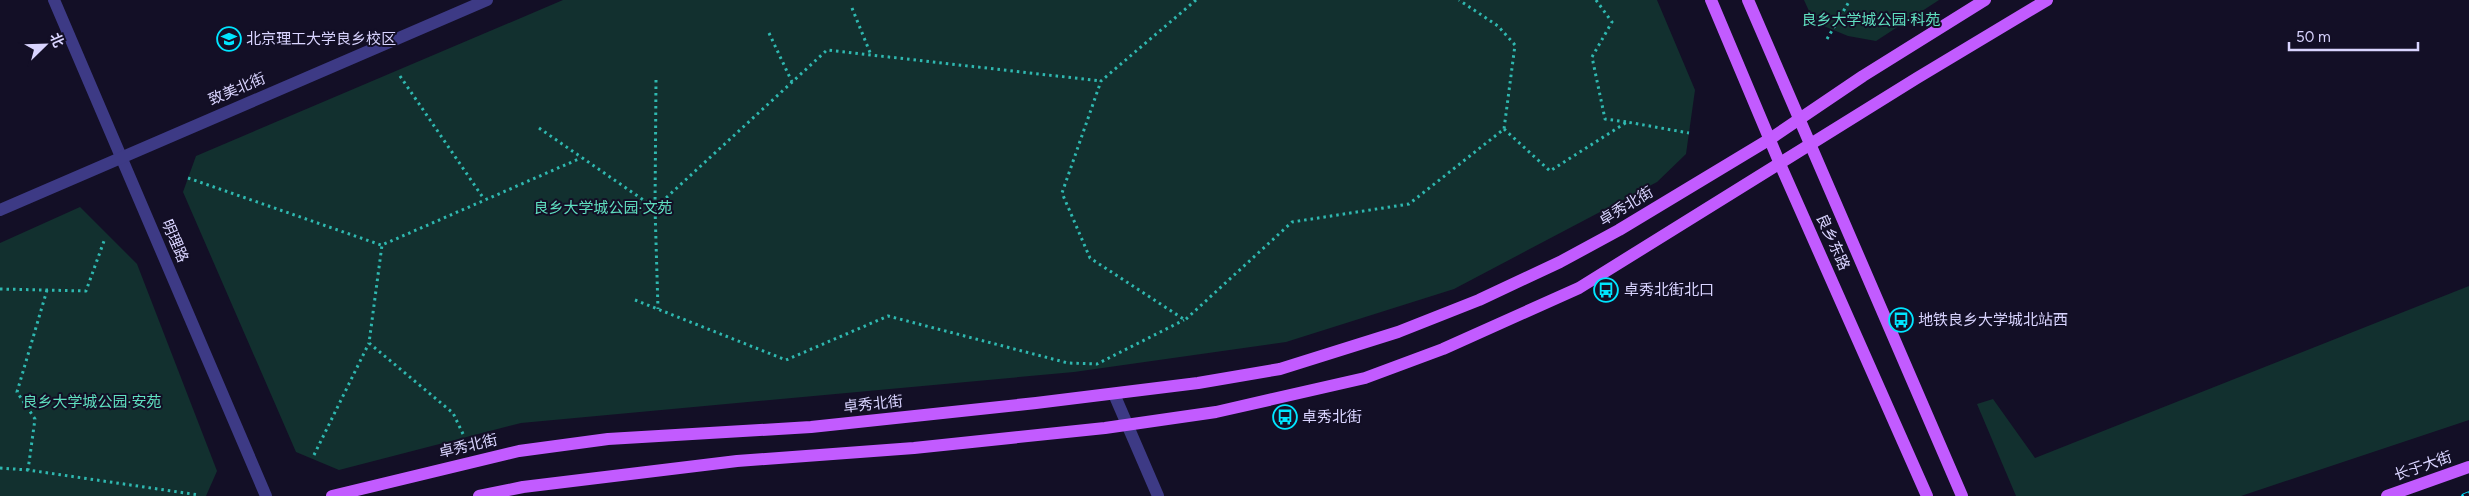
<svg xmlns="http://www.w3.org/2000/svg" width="2469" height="496" viewBox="0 0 2469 496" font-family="Figtree,'Noto Sans SC',sans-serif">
	<rect width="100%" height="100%" fill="#130f26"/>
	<g fill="#12302f">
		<path d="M563,0h1094l38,90 -9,64 -29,28 -203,107 -168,53 -212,30 -553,51 -182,47 -43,-18 -113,-260 13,-36z"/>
		<path d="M1804,0h135l-63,41 -28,-5 -34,-14z"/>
		<path d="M80,207l57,57 80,207 -11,25h-206v-253z"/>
		<path d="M2469,286v134l-228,76h-225l-39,-92 16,-5 42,59z"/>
	</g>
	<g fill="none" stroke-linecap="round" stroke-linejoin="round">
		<g stroke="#2fb8b0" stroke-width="3" stroke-dasharray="2.5 4" stroke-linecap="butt">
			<path d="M1196,0l-95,81 -39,112 28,65 95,62 107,-98 117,-18 95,-75 11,-84 -17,-19 -39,-26"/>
			<path d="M1596,0l16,22 -20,35 13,62 22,3"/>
			<path d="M852,8l19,47"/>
			<path d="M769,33l23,49"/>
			<path d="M1827,39l23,-39"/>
			<path d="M400,76l84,123"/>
			<path d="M656,80l-1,128 3,101"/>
			<path d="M539,128l116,80 172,-158 274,31"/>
			<path d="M1504,129l46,42 77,-49 62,11"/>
			<path d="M188,178l193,67"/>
			<path d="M0,289l86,2 18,-50"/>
			<path d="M47,290l-30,102 18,27 -7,51 171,25"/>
			<path d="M635,300l151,60 102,-44 180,47 29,1 87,-44"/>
			<path d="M463,434l-10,-21 -84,-70 13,-98 199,-87"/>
			<path d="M314,455l55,-112"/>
			<path d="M0,468l28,2"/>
		</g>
		<g stroke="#3d3a85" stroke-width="12">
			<path d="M54,0l212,496"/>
			<path d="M0,210l487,-210"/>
			<path d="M1114,394l44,102"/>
		</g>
		<g stroke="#c25bff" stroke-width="12">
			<path d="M1711,0l69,164 147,332"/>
			<path d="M1748,0l214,496"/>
			<path d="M332,496l187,-45 89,-12 203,-12 225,-24 162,-20 82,-14 118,-37 81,-32 81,-38 59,-32 151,-91 93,-63 122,-76"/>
			<path d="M479,496l44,-9 214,-26 177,-13 191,-20 111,-16 149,-34 78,-29 136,-61 338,-210 130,-78"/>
			<path d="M2387,496l82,-29"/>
		</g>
		<g stroke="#00e5ff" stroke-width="5.5">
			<path id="rail" d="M2464,496l5,-2"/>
		</g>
		<use href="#rail" stroke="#130f26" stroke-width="4" stroke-dasharray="11" stroke-linecap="butt"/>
	</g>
	<defs>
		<g id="university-ring" transform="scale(1.25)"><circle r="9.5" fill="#130f26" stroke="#00e5ff" stroke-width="1.5"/><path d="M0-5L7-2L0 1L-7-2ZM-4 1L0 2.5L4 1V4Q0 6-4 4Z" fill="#00e5ff"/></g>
		<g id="bus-ring" transform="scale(1.25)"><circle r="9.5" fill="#130f26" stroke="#00e5ff" stroke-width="1.5"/><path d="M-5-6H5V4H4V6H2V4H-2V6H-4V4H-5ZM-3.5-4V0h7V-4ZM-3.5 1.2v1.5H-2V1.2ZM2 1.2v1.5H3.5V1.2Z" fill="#00e5ff"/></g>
	</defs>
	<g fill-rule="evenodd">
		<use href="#university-ring" x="229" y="39"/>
		<use href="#bus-ring" x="1606" y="290"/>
		<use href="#bus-ring" x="1901" y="320"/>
		<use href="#bus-ring" x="1285" y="417"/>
	</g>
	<g text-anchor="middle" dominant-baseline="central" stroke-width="4" stroke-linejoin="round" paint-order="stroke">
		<g font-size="15" fill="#5fe0c0" stroke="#130f26">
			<text x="1871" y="20">良乡大学城公园·科苑</text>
			<text x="603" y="208">良乡大学城公园·文苑</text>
			<text x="92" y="402">良乡大学城公园·安苑</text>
		</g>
		<g font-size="15" fill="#d9d4ff" stroke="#130f26" text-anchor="start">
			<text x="246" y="39">北京理工大学良乡校区</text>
			<text x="1624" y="290">卓秀北街北口</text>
			<text x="1918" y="320">地铁良乡大学城北站西</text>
			<text x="1302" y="417">卓秀北街</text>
		</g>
		<g font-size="15" fill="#d9d4ff" stroke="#130f26">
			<text transform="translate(237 89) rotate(-23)">致美北街</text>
			<text transform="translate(1626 206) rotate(-31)">卓秀北街</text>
			<text transform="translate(175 241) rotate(67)">明理路</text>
			<text transform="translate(1833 242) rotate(66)">良乡东路</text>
			<text transform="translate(873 404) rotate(-6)">卓秀北街</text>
			<text transform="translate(468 446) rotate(-13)">卓秀北街</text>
			<text transform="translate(2423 466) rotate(-19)">长于大街</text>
		</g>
	</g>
	<g transform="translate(45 45) rotate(67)" stroke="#130f26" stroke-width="4" paint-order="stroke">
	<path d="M0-4L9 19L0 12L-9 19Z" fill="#d9d4ff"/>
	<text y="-8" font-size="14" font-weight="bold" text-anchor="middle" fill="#d9d4ff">北</text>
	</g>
	<path d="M2289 42v8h129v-8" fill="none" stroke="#d9d4ff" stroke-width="2.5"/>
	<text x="2296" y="42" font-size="15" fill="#d9d4ff" stroke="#130f26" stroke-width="4" paint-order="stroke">50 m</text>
</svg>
